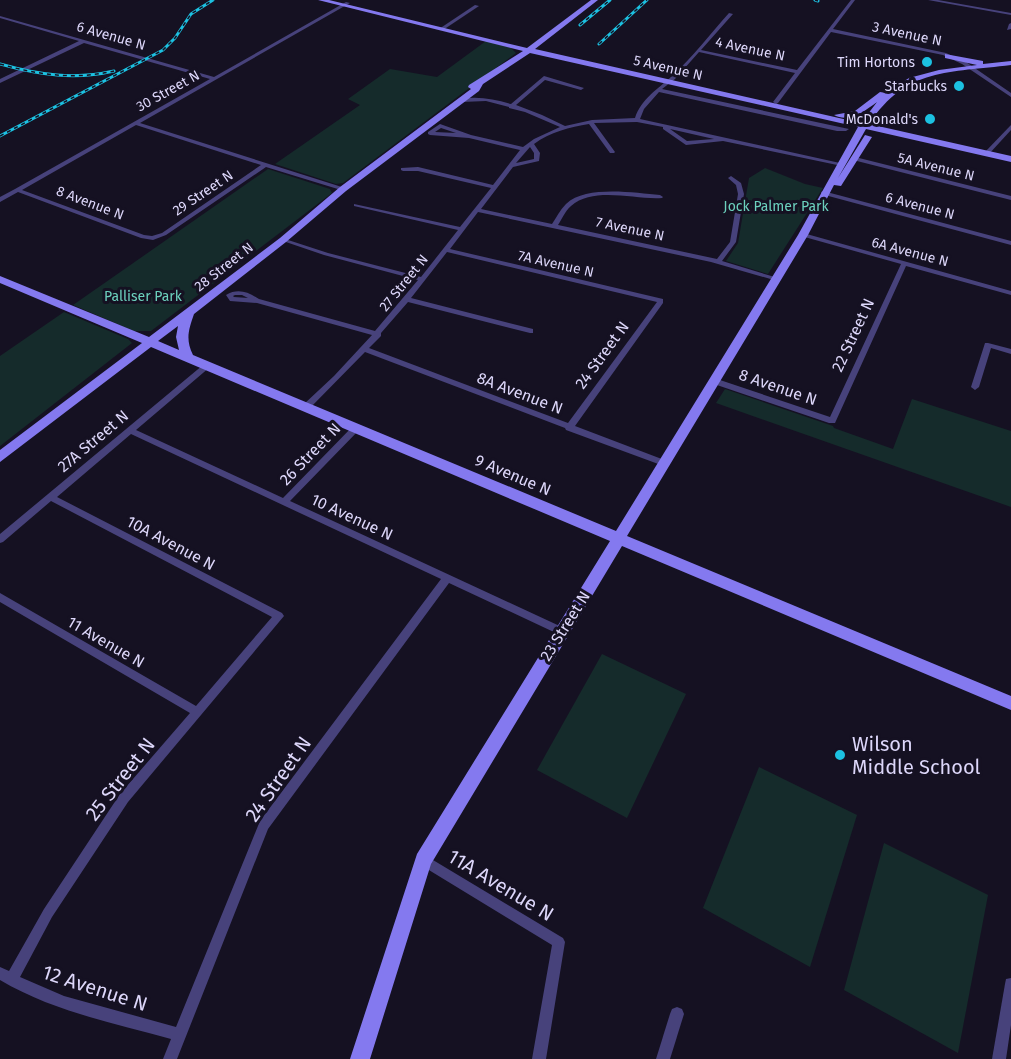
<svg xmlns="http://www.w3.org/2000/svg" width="1011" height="1059" viewBox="0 0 1011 1059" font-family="'Fira Sans',sans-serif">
	<rect width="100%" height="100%" fill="#151122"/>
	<g fill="#152b2b">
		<path d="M486,41l25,7 5,5 -173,130 -7,1 -61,-20 85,-59 -12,-6 42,-30 47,8z"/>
		<path d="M765,168l40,16 18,4 -55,86 -42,-13 12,-18 11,-65z"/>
		<path d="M268,169l62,20 2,4 -181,138h-17l-61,-26z"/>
		<path d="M64,312l64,27 4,4 -132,103v-90z"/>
		<path d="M725,389l108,37 1,2 59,21 19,-50 99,32v76l-295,-104z"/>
		<path d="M602,654l84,40 -59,124 -90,-48z"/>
		<path d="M759,767l98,48 -47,152 -107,-59z"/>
		<path d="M884,843l104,52 -30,158 -114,-63z"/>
	</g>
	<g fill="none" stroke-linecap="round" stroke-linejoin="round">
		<g fill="#47427b" fill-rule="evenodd">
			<path d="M851,0h4l-22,29 113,24 20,9 45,31v4l-49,-33 -19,-9 -112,-23 -53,71 -2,1 -3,-2 22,-29 -96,-21 -24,27 -13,10 187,40 -3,2h-9l-178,-39 -15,17 -4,10 200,44 3,2 -1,1 -119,-25 -37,4 -23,-16v-2l-26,-5 -43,1 21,29 -1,1h-4l-21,-29c-19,3 -39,8 -55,20l6,9 -1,8 -26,6 -32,42 71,15c4,-6 8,-14 14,-20 20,-19 68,-11 94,-9l3,2 -1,1c-27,2 -68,-12 -91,8 -6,5 -9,13 -13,19l159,34 13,-17 8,-48 -2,-9 -8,-7 3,-2 10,7 3,11 -8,48 -14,19 56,17v2h-4l-63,-18 -233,-50 -28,37 213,50v4l-88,123 92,35 1,2 -1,2h-6l-95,-35 -1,-2 -200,-76 -56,57h-6l-1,-2 1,-2 31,-29 38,-41 -115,-32 -27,-2 -4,-6c12,-7 22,-3 33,4l116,32 43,-51 -94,-25 -44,-15 5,-1 43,14 93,24 37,-47 -104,-24v-2l106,23 31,-39 -73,-17h-15l-2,-1v-2l17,-1 75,18 27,-35 -51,-12 -39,-3 -2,-1v-2l12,-8 31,11 52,12 11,-8 26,-12 -35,-15 -16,-4v-1l-23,-6 -24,1 -2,-1v-2c18,-3 34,0 51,5l33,-28 40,12 -3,2 -36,-10 -29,25 26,10 23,11 27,-6 43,-2c6,-19 23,-29 37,-42 20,-18 38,-42 57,-63l4,1 -32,36 96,20zM441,128l15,5 -21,-1zM670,129l44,10 -27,2zM530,147l4,6v6l-18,4zM447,252l210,50 -89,121 -199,-75 12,-12v-3l27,-31 122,31h3v-4l-122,-31zM235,295h7l6,3 -14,-1 -1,-1z"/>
			<path d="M928,0h10l73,13v2z"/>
			<path d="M346,2l4,1 -210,120 205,65v2h-4l-75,-23 -100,68 -13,5 -12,-2 -123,-46 -18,10v-5l15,-8 195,-110 -126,-36 -84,40v-4l79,-38 -79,-23v-2l214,61zM136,125l125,40 -99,68 -10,3 -8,-1 -122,-45z"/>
			<path d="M475,5l4,1 -36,24 -4,-1z"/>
			<path d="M1011,23v6l-4,1 2,-6z"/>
			<path d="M1011,125v5l-22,24h-4v-2z"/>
			<path d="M855,157l156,39v4l-158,-40v-2z"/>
			<path d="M823,191l188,50v4l-190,-51v-2z"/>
			<path d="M803,233l208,58v4l-105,-29 -71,157h-6l-118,-40 -1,-2 1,-2h6l113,38 71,-153 -100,-28 -1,-1z"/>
			<path d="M985,343h3l23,6v5l-20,-6 -12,39 -4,3 -4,-3z"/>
			<path d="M203,365h3l4,2 -74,63 147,68 70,-72h6l1,2 -1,2 -69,71 274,127 2,3 -2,3 -3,1 -3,-1 -109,-51 -181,246 -91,230h-14l8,-20c-58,-16 -119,-28 -171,-59v-13l9,4 35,-62 76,-115 70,-81 -190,-111v-9l196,113 76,-89 -221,-116 -48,41 -3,1v-9zM131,434l310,145 -181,242 -84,206 -112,-31 -44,-19 32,-60 76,-115 156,-186 -2,-3 -225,-116z"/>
			<path d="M423,854l140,84 2,4 -19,117h-14l20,-114 -133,-81 -2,-4 2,-4z"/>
			<path d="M1011,978v47l-5,34h-14l13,-75 1,-5z"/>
			<path d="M677,1007l5,2 2,5 -14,45h-14l14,-45 2,-5z"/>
		</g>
		<path fill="#8479ef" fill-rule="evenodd" d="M318,0h11l198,48 64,-48h7l-63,49 326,74 16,-21c-12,9 -28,21 -43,13l21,-4 25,-19 6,1 23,-15 30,-8 38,-5 -32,-7v-4l38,7v3l28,-3v4c-62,8 -104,2 -142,59l142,32v6l-145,-33 -28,49 27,-43 7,2 -31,49 -7,-1 -26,50 -181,301 384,160v14l-389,-164 -191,318 -61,195h-20l67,-205 193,-313 -459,-194 -151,115v-12l142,-107 -142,-60v-7l149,61 131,-99 60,-51 131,-98 -3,-2 1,-2 54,-34zM530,53l328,74 -60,108 -182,296 -423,-176c-8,-16 -4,-26 1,-41l92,-72 60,-51 133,-100 4,-7zM178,326l-2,11 3,13 -21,-9z"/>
		<g stroke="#1cc1e1" stroke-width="3">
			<g id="rail">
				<path d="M815,0l3,1"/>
				<path d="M580,25l30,-25"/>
				<path d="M599,44l48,-44"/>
				<path d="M0,64c39,11 75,16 114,7"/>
				<path d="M0,136l163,-86 12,-12 16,-24 22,-14"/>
			</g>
		</g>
		<use href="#rail" stroke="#151122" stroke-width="1.5" stroke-dasharray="4" stroke-linecap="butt"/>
	</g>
	<g fill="#1cc1e1" stroke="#151122" stroke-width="2">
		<circle cx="927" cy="62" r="6"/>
		<circle cx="959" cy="86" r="6"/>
		<circle cx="930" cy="119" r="6"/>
		<circle cx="840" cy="755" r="6"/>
	</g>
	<g text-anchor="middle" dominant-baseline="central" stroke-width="6" stroke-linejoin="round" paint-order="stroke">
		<g font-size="14" fill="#ddd7fa" stroke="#151122">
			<text transform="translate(907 34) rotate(12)">3 Avenue N</text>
			<text transform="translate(111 36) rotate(16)">6 Avenue N</text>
			<text transform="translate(750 49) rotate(12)">4 Avenue N</text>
			<text transform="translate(668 68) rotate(13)">5 Avenue N</text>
			<text transform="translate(168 91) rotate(-29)">30 Street N</text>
			<text transform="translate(936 167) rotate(14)">5A Avenue N</text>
			<text transform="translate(203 193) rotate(-34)">29 Street N</text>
			<text transform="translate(90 203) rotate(21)">8 Avenue N</text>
			<text transform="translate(920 206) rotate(15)">6 Avenue N</text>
			<text transform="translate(630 229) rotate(12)">7 Avenue N</text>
			<text transform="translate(910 252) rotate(15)">6A Avenue N</text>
			<text transform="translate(556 264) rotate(13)">7A Avenue N</text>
			<text transform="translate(224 267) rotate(-38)">28 Street N</text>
			<text transform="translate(404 283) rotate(-51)">27 Street N</text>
		</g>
		<g font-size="14" fill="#ddd7fa" stroke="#151122" text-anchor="end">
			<text x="915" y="62">Tim Hortons</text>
			<text x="947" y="86">Starbucks</text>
			<text x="918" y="119">McDonald's</text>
		</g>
		<g font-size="14" fill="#6cd1be" stroke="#151122">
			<text x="776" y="206">Jock Palmer Park</text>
			<text x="143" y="296">Palliser Park</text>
		</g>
		<g font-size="16" fill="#ddd7fa" stroke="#151122">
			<text transform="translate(853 335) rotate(-65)">22 Street N</text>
			<text transform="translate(602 355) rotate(-54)">24 Street N</text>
			<text transform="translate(778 387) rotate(19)">8 Avenue N</text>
			<text transform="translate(520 393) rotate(21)">8A Avenue N</text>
			<text transform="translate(93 441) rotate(-40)">27A Street N</text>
			<text transform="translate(310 454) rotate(-46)">26 Street N</text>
			<text transform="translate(513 475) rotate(23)">9 Avenue N</text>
			<text transform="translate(352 517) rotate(25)">10 Avenue N</text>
			<text transform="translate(171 543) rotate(28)">10A Avenue N</text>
			<text transform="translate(565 626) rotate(-58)">23 Street N</text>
			<text transform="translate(106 642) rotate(30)">11 Avenue N</text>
		</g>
		<g font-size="20" fill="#ddd7fa" stroke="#151122" text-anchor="start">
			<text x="852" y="744">Wilson<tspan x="852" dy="23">Middle School</tspan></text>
		</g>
		<g font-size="20" fill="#ddd7fa" stroke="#151122">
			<text transform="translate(120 779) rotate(-52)">25 Street N</text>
			<text transform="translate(278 779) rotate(-55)">24 Street N</text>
			<text transform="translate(501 885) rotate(31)">11A Avenue N</text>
			<text transform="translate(95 988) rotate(18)">12 Avenue N</text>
		</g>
	</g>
</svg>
